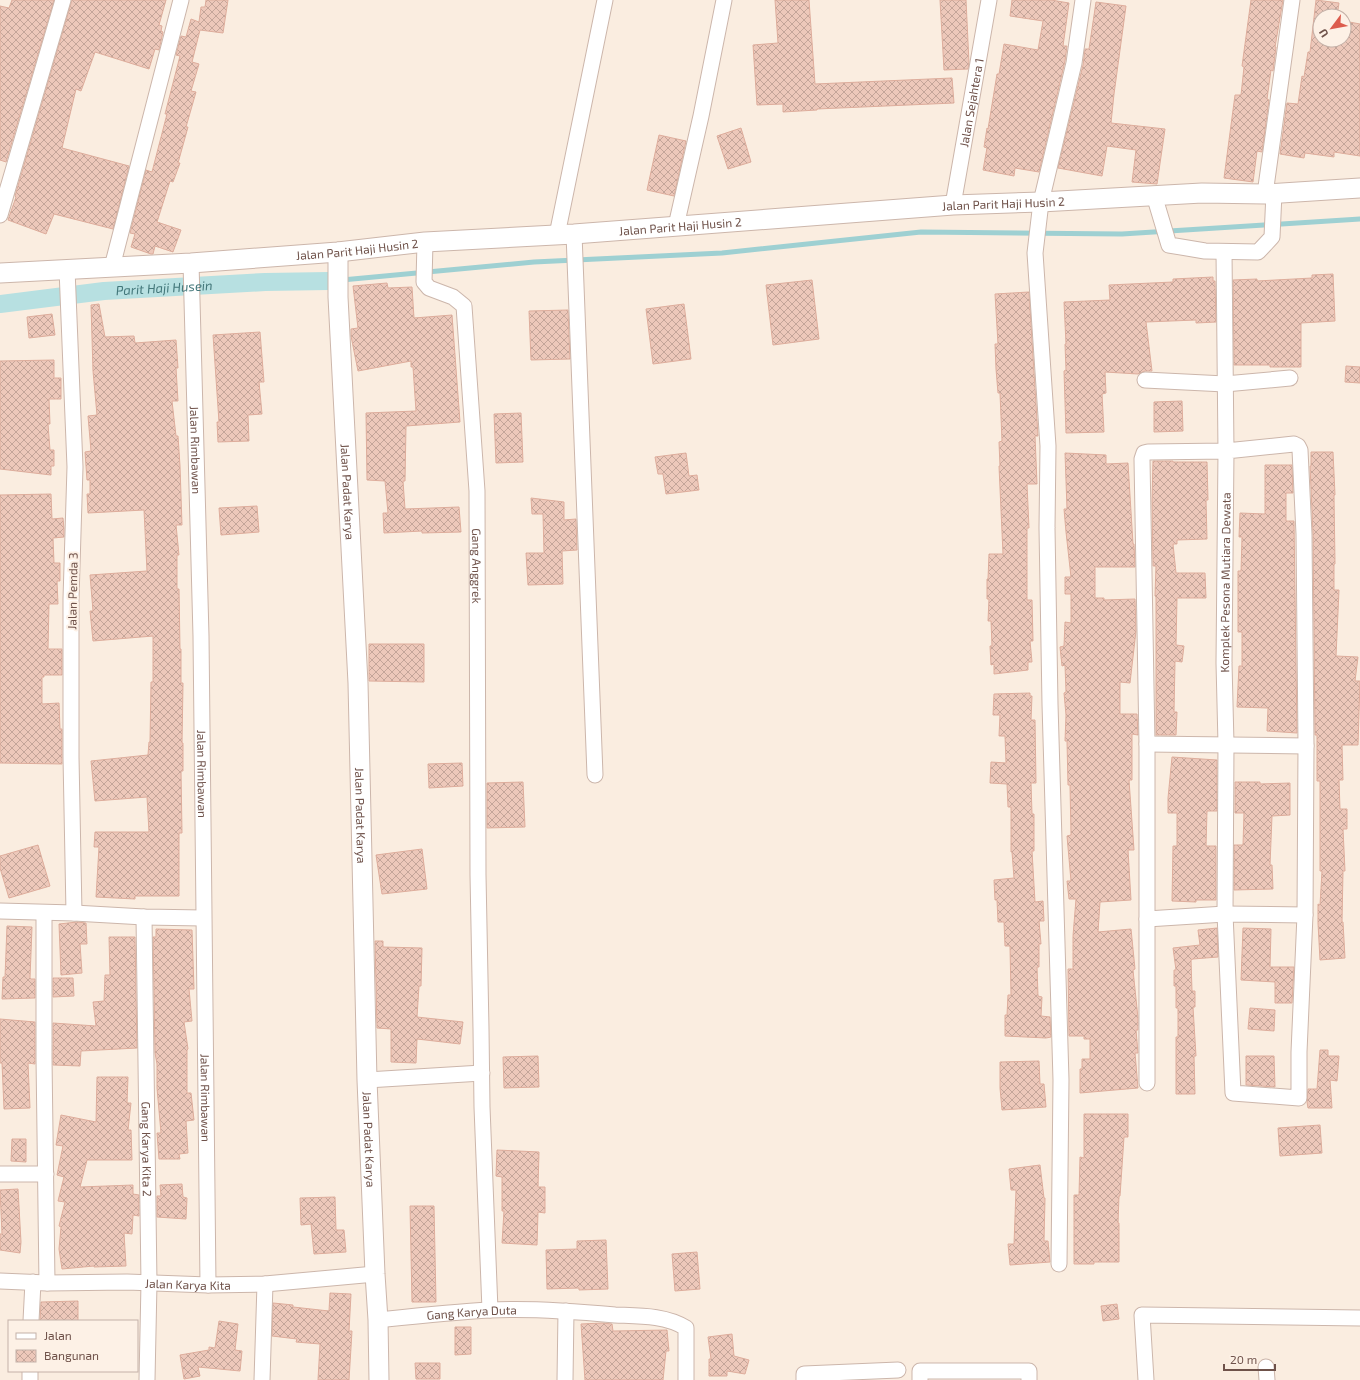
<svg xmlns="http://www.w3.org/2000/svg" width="1360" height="1380" viewBox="0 0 1360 1380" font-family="'Exo 2',sans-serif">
	<defs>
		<pattern id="building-cross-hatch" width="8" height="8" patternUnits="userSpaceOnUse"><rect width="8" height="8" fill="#edc8ba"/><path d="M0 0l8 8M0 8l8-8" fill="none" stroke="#c4a599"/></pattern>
	</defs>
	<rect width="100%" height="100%" fill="#faede0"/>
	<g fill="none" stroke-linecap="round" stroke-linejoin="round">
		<path stroke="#9ed0d2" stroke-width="5" d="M342,280l192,-18 188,-9 199,-21 201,2 238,-15"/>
		<path stroke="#b7e0e1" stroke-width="18" id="s1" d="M0,304l104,-13 161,-9 64,-1"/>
	</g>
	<g fill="url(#building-cross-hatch)" stroke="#dead9c">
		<path d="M12,0h42l-48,162 -6,-2v-154l9,2z"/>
		<path d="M72,0h94l-7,25 3,1 -1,5 2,1 -4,18 -4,-1 -6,20 -54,-17 -14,39 -5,-2 -14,59 67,18 -16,63 -59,-15 -8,20 -38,-14 8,-23 -1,-1z"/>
		<path d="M206,0h22l-5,33 -23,-3 -8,32 7,2 -8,27 5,1 -10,35h2l-10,36h2l-7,19 -3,-1 -13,41 24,8 -8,22 -18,-6 -2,8h-2l-20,-7 4,-13 -5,-1 16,-63 6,2 15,-58h-2l15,-58 -4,-1 5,-19 5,1 5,-18 8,3 2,-15h4z"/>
		<path d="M775,0h34l6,84 137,-6 2,25 -137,6v1l-34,2v-8l-26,1 -4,-60 25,-2z"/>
		<path d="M940,0h26l3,63 -1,6 -24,1z"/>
		<path d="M1012,0h39l18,3 -6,43h4l-2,15 -26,111 -24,-4 -1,8 -31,-6 4,-22 -3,-1 3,-19 1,1 9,-55h2l5,-30 34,6 5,-29 -33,-5z"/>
		<path d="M1251,0h32l-8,47h1l-3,24 -2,-1 -4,29 2,1 -7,52 -5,-1 -4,31 -29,-4 11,-83h6l3,-28 -2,-1z"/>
		<path d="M1316,0l23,3 -2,13h-17v24h24v-19l16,3v132l-26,-4v5l-29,-4 -1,5 -24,-4 7,-51 11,1 4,-28 2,1 4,-25h2z"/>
		<path d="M1096,2l30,4 -12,88 -3,29 54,6 -8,55 -25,-2 4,-32 -29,-4 -5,30 -44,-8 25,-103 2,-16h4z"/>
		<path d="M741,128l10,34 -23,7 -11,-33z"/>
		<path d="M659,135l27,6 -12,55 -27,-6z"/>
		<path d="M1333,274l2,47 -34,2v44h-31v-2h-36l-1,-85 24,-1v2l55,-3v-3z"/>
		<path d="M1213,277v4h2l1,41 -20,1v-3l-50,2 6,49h-7l-7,3 -33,-2 1,21 -4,1 2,38 -38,1 -2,-62 2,-1 -1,-26h1l-2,-42 46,-2 -1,-15 64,-3v-3z"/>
		<path d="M812,280l7,59 -46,6 -7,-60z"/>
		<path d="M387,283l1,5 24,-1 2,31 38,-3 8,107 -54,4 -1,55h-2l2,28 54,-2 2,25 -39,1v-2l-38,2 -1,-20h5l-3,-32 -18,-1 -1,-67 50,-2 -3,-44h-2v-6l-53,10 -7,-35v-7l7,-1 -5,-42z"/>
		<path d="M1029,292l9,144h-3l2,48h-10l2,44h-2v72h5l1,41h-3l2,21h-4v8l-34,4v-10l-3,1 -1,-19h2l-1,-25h-3l1,-22h-2v-20h1l1,-25h14l-4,-88h1l-1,-24 3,-1 -2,-48h-2l-2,-24 -1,-25h3l-3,-50z"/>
		<path d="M99,304l6,33 29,-1 1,7 41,-3 2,28h-2l2,33h-6l4,35h2l2,30 2,59h-6l3,30h-2v34h2l1,60h1v34h2l-1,60h1v28h-2l1,62h-3v63h-44v3l-39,-2 3,-50h-5l1,-15h54l-2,-35 -52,4 -4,-40 57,-6 1,-13h1l1,-60h2v-46l-60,5 -3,-30h3l-3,-36 57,-4 -3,-61 -56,3 -1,-19h3v-14h-3l-2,-28 6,-1 -3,-35 9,-1 -4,-44 -2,-66z"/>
		<path d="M684,304l7,55 -38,5 -7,-55z"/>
		<path d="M568,310l2,49 -39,1 -2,-49z"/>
		<path d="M52,314l3,21 -26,3 -2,-21z"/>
		<path d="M260,332l4,50h-5l3,32 -14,1 1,26 -31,1 -1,-20h2l-6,-87z"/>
		<path d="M54,360v18h7v21h-12l1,25h-2l2,26h4v16h-3v9l-51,-6v-108z"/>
		<path d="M1346,366l14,1v16l-15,-1z"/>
		<path d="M1182,401l1,30 -29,1v-30z"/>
		<path d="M521,413l2,49 -27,1 -2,-49z"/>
		<path d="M1311,452h22l2,43h-1l1,69h-1v26h5l-3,66 22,1 -3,24h5l-2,64h-16l1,35h-4l1,29h7v20h-4l2,42h-2l-1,51h1l2,36 -25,2 -2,-37v-19l2,1 2,-34h-2v-90h-3v-46h-2l-2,-201 -3,-68h1z"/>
		<path d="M686,453l3,23 8,-1 2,15 -33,4 -3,-20h-5l-3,-17z"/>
		<path d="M1065,453l41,2v9l22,-1 5,81h1l1,23h-40v31h9v2l31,-1 1,32 -6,52 -10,-1v32h17l1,21 -6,-1v46h-3l5,70h-6l3,50 -31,2 -2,30 33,-3 4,40 -2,1 5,48v12h-2l2,23h-3l3,35 -58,5v-24h2v-10h8v-20h-6v-3h-15l-1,-67h5v-33l3,-37h-7l-2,-18h4l-4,-45 4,-1 -1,-50h-2l-1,-44h-2l1,-26 -2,-22 2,-1 -1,-27 -3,1 -2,-19 4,-1 1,-24 6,1v-29h-6v-17h6l-5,-45 -2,-23h3z"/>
		<path d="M1153,461h20v1h34l1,38h-2l1,39 -30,1v4h-4l3,29h29l1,25h-29l-1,47 8,1 -2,16 -7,-1 -1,51h3l-1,23h-20v-138l-1,-1 1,-30h-3l-1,-65z"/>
		<path d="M1265,465h27l1,28h-7v28h8l3,212 -30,-2 1,-23 -31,-1 2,-41h3v-34h-4v-61h3l1,-34h-3l1,-24 25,1z"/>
		<path d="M51,494l1,25 11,-1 1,11v8l-11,1 1,25h6v18h-3l1,23h-9l-1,45h14v26h-18v2h-2v27l17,-1 1,26h2v35l-62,-1v-268z"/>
		<path d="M531,498l33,4v18l12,-1 1,31 -15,1 1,33 -35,1 -2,-32h18l-1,-39h-11z"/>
		<path d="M257,506l2,26 -38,3 -2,-27z"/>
		<path d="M369,644h55v38l-55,-1z"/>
		<path d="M1030,693v3h2l-1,24h4l1,63h-5l1,31h2v37h-2l3,51 8,-1 1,20h-5l2,23h-2v23h-2l1,29 4,1 -1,19 9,1 1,20 -5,1 -41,-2v-21h2l1,-20h3l-1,-49h-5l-1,-24h-6l-1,-22h-2l-1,-20 20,-2 -2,-26h-1v-45h-3l-1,-23 -17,-1 1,-21 15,1 -1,-27h-6l1,-21h-7l1,-21z"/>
		<path d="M1172,757l45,3v51h-10l-1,35h10v54h-20v2l-24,-1 1,-55h4v-33h-9v-15z"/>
		<path d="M462,763l1,23 -34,2 -1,-24z"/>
		<path d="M523,782l2,45 -38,1v-45z"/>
		<path d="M1235,782h25v2l30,-1v32l-18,1 -2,49h2l1,24 -39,1v-45h9l1,-32h-9z"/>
		<path d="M38,845l12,41 -41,12 -9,-30v-12z"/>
		<path d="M422,849l5,40 -45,5 -6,-39z"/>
		<path d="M77,922l9,1 1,21h-7l2,29 -21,2 -2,-51z"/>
		<path d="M7,926l25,1 -2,51 1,1h4v19l-33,1 1,-22h2z"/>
		<path d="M1217,928l1,29 -25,2 -2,1 1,31h3v16h-2l3,49h-2l1,38h-19v-57h2v-29h-2v-22h-2v-16h2l-3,-22 27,-3 -2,-15z"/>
		<path d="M1243,928l28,1 -1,38h24l-2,36h-17v-21l-34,-2z"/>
		<path d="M156,929l36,1 2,59h-5l3,32 -8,1 4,27 -1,1v43h4l3,27 -8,1 2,32 -9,1 1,5h-21l-2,-26h4l-4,-45v-24l-2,-11 -2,-116h3z"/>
		<path d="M109,937h26l2,111 -56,3 -1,15 -27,-1v-42l43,3 -3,-24 11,-1 1,-26h5z"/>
		<path d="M375,941h8v6l39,1 -1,38h-2l-2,31 46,5 -3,22 -43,-5 -1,24 -25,-1v-33l-14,-1z"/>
		<path d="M53,978h20l1,18 -21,1z"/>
		<path d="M1250,1008l25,2 -1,21 -26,-2z"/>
		<path d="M0,1019l35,3v42l-7,-1 2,45 -26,1 -2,-46h-2z"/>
		<path d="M1320,1050h8v6h11l-2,25 -7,-1 2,28h-24l-1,-6 1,-13h9z"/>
		<path d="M538,1056l1,31 -35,1 -1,-31z"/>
		<path d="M1246,1056h28l1,31 -29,-2z"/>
		<path d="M1039,1061l1,23h4l2,23 -44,3 -2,-22v-26z"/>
		<path d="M97,1077h31l-1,26h4l-3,27h3l1,30h-45l-7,27 53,-2v9l6,1v21l-6,-1 -1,19 -8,-1 2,33 -32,1v-1l-32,3 -3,-20 2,-22 -2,-1 6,-24 -7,-1 6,-24 -7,-2 6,-29 -7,-1 5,-30 35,7z"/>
		<path d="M1084,1114h44v23h-4l-4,59h-1l-1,27h1v39h-25v2h-20v-69h5l1,-38 4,1z"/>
		<path d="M1320,1125l2,28 -42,3 -2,-28z"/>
		<path d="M12,1139h14v23l-15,-1z"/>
		<path d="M497,1150l42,2 -1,35h7v26l-7,-1 -1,33 -35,-2 2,-32h-2v-34l-6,-1z"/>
		<path d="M1040,1165l4,33h1l-1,43h4l2,21 -40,3 -2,-21h6l2,-54h-5l-2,-21z"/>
		<path d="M182,1184l1,13 4,1 -1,21 -29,-2v-21h4l-1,-11z"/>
		<path d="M18,1189l3,53 -1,11 -20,-3v-16h2l-2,-44z"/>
		<path d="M335,1197l1,33h8l2,22 -32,2 -3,-30 -10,1 -1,-27z"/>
		<path d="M410,1206h24l2,96h-24z"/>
		<path d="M606,1240l2,49 -29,1v-2l-32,1 -1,-39 31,-1v-8z"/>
		<path d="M697,1252l3,37 -25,2 -3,-37z"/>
		<path d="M330,1293l21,1 -2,37h3l-3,49h-31l2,-36 -24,-2 1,-3 -25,-3 1,-33 20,2v2l36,4z"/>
		<path d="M78,1301v20h-38l1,-19z"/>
		<path d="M1117,1304l2,15 -16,2 -2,-15z"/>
		<path d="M219,1321l19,3 -3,26 7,1 -2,20 -42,-4 2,9 -16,3 -4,-24 29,-5v-3l6,1z"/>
		<path d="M602,1323l10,1 1,7 54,-1 2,21h-3l-3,29h-78l-4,-56z"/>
		<path d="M455,1327h16v27l-16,1z"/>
		<path d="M732,1334l2,22 15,4 -4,14 -18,-3v5h-18v-17h2l-3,-22z"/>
		<path d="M415,1363h25v16h-24z"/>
	</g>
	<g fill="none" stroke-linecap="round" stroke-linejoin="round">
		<g stroke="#ccb6ab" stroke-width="17">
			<g id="minor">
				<path d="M1265,194l27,-194"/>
				<path d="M1154,195l15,50 36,6 53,1 14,-15 2,-44"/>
				<path id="s2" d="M953,205l36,-205"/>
				<path d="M0,215l63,-215"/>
				<path d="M676,226l25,-110 23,-116"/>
				<path d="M574,234l21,541"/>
				<path d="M557,235l48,-235"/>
				<path id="s3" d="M425,242l-1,40 5,6 24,9 11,9 13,185 1,384 3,154 1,78 8,203"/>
				<path id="s4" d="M191,263l10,373 7,649"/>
				<path d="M112,267l69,-267"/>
				<path d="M67,269l8,198 -4,132v158l3,156"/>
				<path d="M1145,380l80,4 65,-6"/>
				<path d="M1147,744l159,2"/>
				<path d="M0,911l74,2 70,4 59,1"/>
				<path d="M44,913v145l3,225"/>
				<path id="s5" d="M144,917l5,366 -2,97"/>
				<path d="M1147,919l78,-5 80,1"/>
				<path d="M367,1080l115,-7"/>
				<path id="s6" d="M1147,1083v-339l-5,-285 2,-6 4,-1 78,-1 68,-7 4,2 2,4 4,84 2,212 -1,169 -6,137v46l-66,-5 -8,-179 1,-170 -2,-81 2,-212 -2,-199"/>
				<path d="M0,1174h46"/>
				<path d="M1059,1264l2,-184 -11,-376 -3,-176 1,-82 -13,-193 6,-51 33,-139 9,-63"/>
				<path id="s7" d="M0,1281l47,2 80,-1 81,3 57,-1 110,-10"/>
				<path id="s8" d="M378,1320c38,-4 75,-8 112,-10 42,-2 83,1 125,5 23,1 50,0 71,13v52"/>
				<path d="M31,1321l2,-39"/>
				<path d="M1266,1367l1,13"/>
				<path d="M30,1380v-9"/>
				<path d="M262,1380l3,-96"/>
				<path d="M565,1380l1,-69"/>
				<path d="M804,1380v-6l94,-4"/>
				<path d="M920,1380v-9h109v9"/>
				<path d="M1146,1380l-4,-65 218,3"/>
			</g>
		</g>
		<g stroke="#ccb6ab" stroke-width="21">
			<g id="tertiary">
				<path id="s9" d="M338,252v45l20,386 9,397 8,194 3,46 1,60"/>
				<path id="s10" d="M0,273l191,-10 147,-11 87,-10 149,-8 379,-29 88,-3 161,-9 63,1 95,-6"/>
			</g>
		</g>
		<use href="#minor" stroke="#fff" stroke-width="15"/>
		<use href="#tertiary" stroke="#fff" stroke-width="19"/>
	</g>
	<g text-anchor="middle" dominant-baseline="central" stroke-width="4" stroke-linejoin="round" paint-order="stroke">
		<g font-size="12" fill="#6f524a" stroke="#fdf1e6">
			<text stroke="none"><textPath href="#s2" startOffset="104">Jalan Sejahtera 1</textPath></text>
			<text stroke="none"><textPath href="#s10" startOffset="1006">Jalan Parit Haji Husin 2</textPath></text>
			<text stroke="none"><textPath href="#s10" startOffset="682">Jalan Parit Haji Husin 2</textPath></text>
			<text stroke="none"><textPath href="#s10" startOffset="358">Jalan Parit Haji Husin 2</textPath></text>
			<text stroke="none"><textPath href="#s4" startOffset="187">Jalan Rimbawan</textPath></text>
			<text stroke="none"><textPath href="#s9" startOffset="240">Jalan Padat Karya</textPath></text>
			<text stroke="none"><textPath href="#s3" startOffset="348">Gang Anggrek</textPath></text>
			<text stroke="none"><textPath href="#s6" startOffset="2015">Komplek Pesona Mutiara Dewata</textPath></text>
			<text transform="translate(72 591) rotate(-89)">Jalan Pemda 3</text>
			<text stroke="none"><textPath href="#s4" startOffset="511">Jalan Rimbawan</textPath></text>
			<text stroke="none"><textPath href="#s9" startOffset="564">Jalan Padat Karya</textPath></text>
			<text stroke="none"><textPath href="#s4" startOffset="835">Jalan Rimbawan</textPath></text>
			<text stroke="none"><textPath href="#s9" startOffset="888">Jalan Padat Karya</textPath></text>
			<text stroke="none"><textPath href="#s5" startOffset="232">Gang Karya Kita 2</textPath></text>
			<text stroke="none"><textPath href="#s7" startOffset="188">Jalan Karya Kita</textPath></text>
			<text stroke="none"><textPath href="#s8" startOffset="94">Gang Karya Duta</textPath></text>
		</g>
		<g font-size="13" font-style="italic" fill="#43777a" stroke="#fdf1e6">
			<text stroke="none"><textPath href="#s1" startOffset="165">Parit Haji Husein</textPath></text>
		</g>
	</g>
	<rect x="8" y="1320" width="130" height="52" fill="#fdf1e6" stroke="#c4b1a8"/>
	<rect x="16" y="1333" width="20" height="6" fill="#ffffff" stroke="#c4b1a8"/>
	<text x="44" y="1340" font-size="12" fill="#6f524a">Jalan</text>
	<rect x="16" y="1350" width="20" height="12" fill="url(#building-cross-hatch)" stroke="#c4b1a8"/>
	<text x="44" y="1360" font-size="12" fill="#6f524a">Bangunan</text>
	<g transform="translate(1332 28) rotate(238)"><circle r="19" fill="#fdf1e6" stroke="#c4b1a8"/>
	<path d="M0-3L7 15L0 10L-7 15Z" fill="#dc5c4d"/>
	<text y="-6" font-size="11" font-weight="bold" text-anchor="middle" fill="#6f524a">U</text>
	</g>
	<path d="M1224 1364v6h51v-6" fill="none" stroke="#6f524a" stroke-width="2"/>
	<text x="1230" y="1364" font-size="12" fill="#6f524a" stroke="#fdf1e6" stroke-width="3" paint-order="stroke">20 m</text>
</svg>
